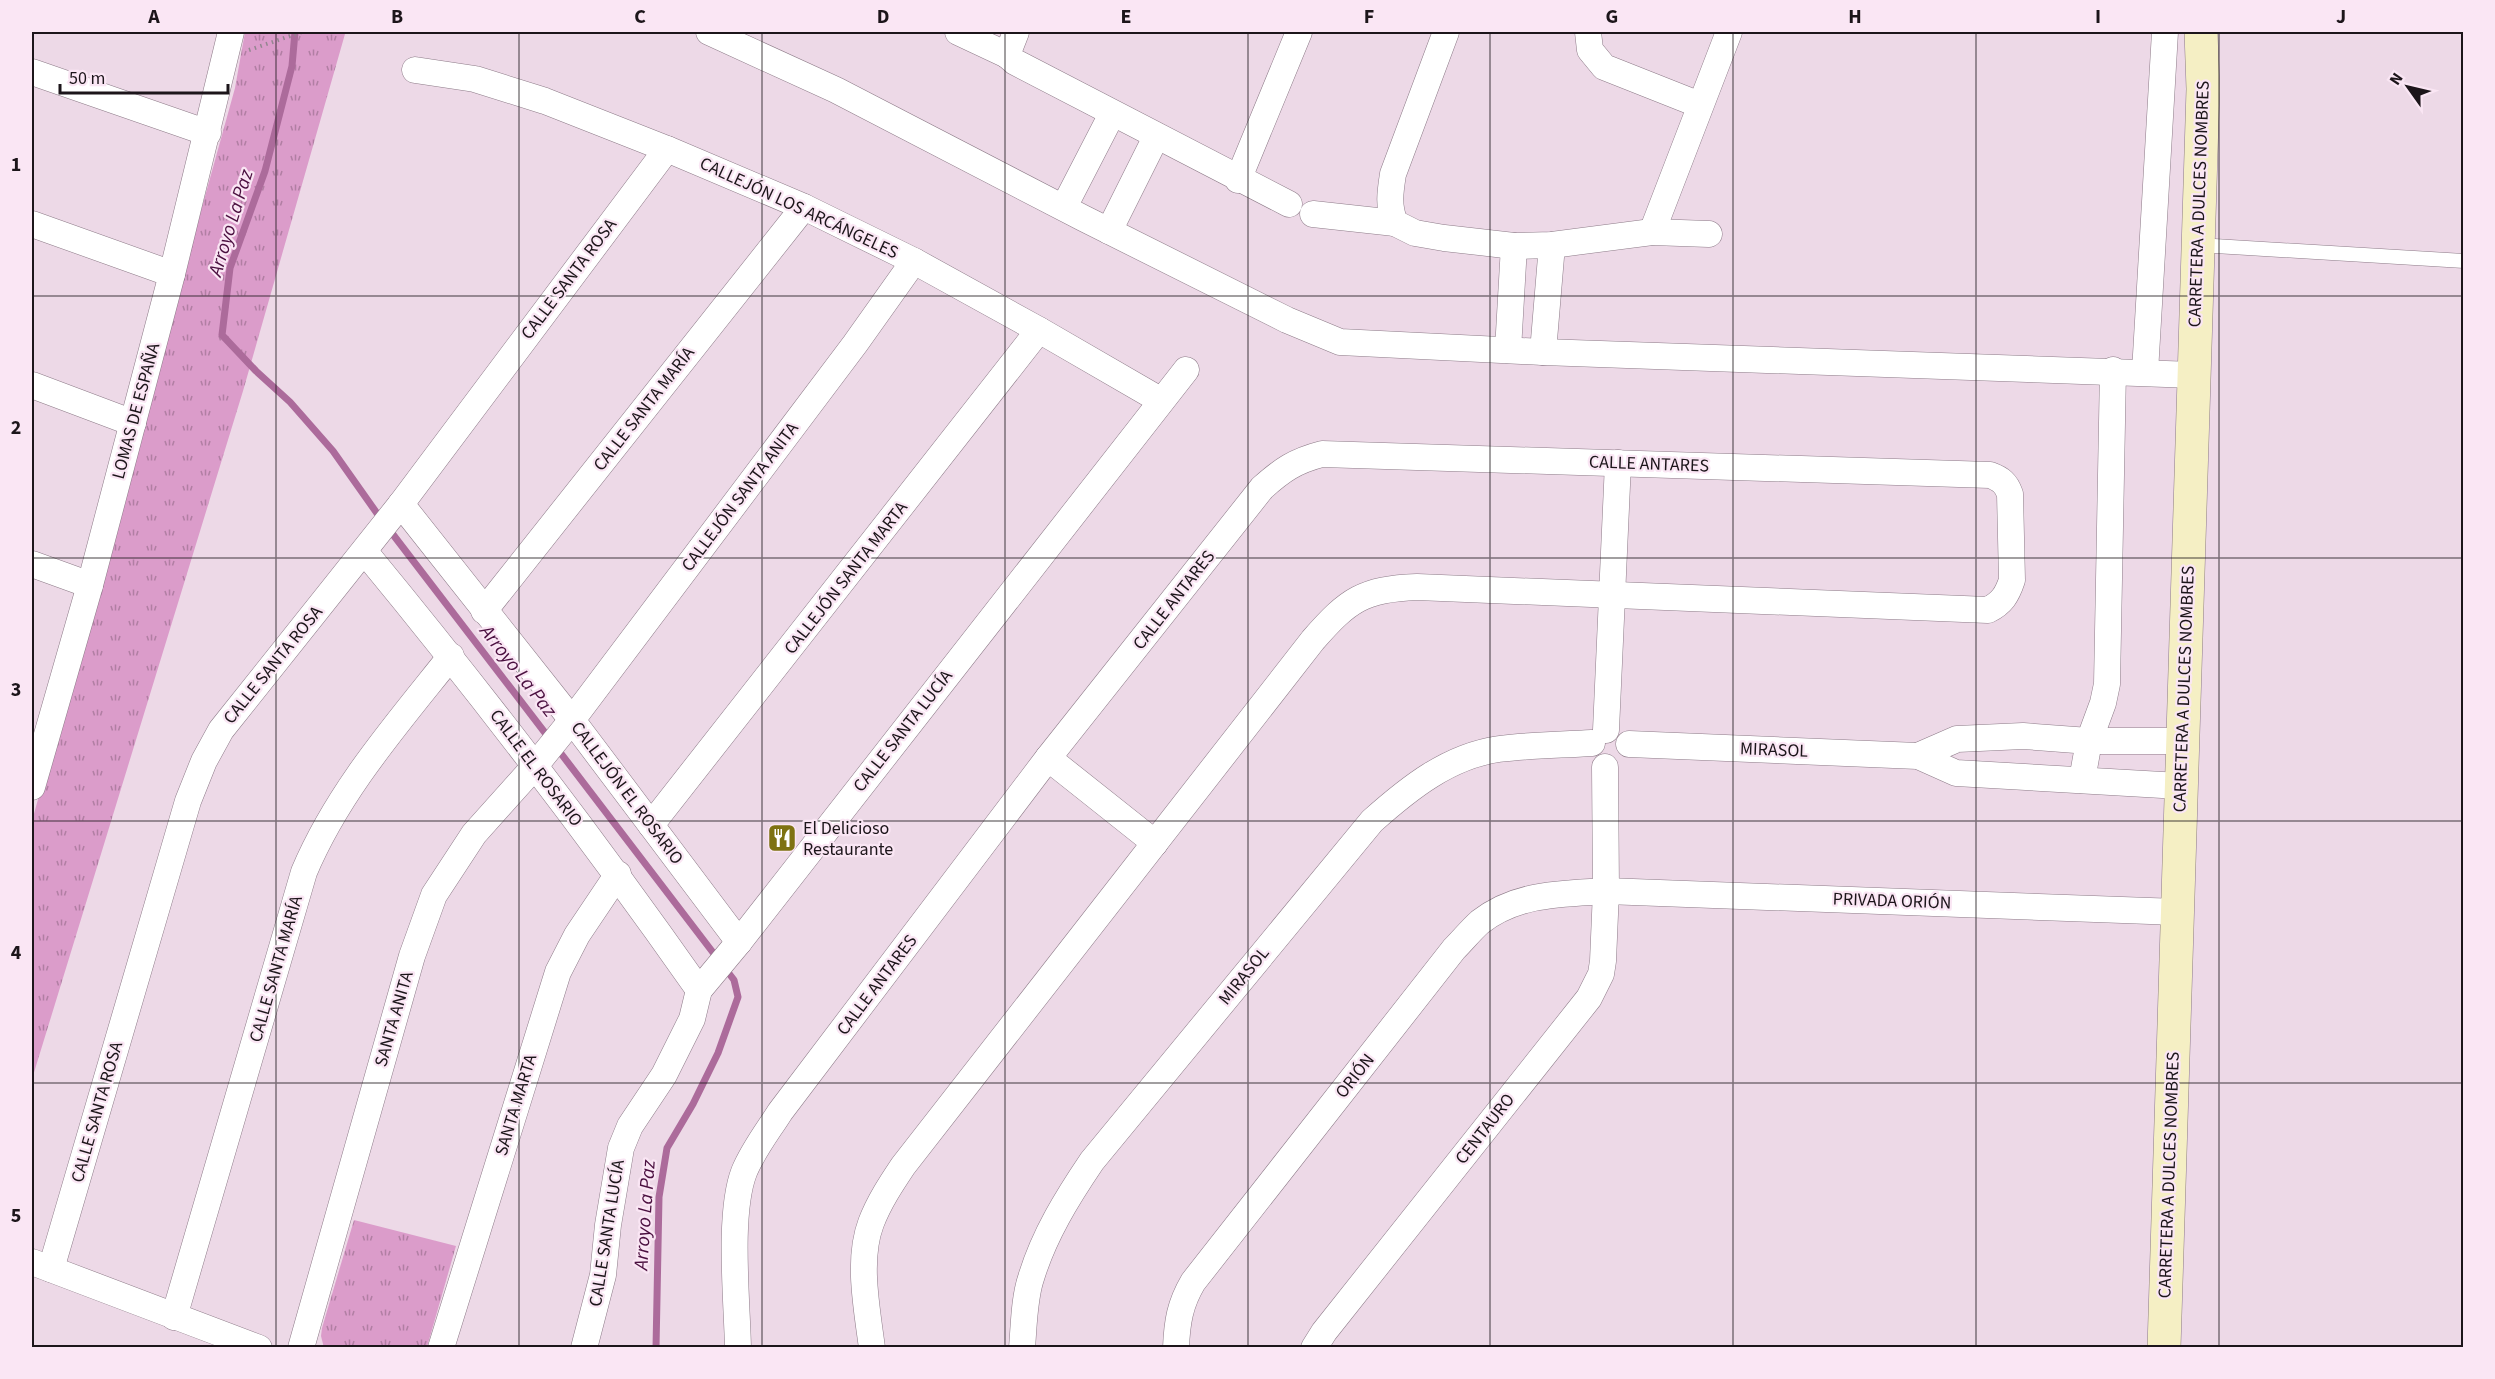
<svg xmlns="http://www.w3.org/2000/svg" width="2495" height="1379" viewBox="0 0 2495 1379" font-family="'Source Sans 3',sans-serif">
	<defs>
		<pattern id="park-tufts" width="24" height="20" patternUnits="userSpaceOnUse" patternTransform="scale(1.5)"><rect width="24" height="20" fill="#db9cca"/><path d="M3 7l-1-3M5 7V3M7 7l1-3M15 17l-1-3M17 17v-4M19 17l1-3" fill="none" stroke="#b17ea3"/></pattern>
	</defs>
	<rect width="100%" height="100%" fill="#edd9e7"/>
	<g fill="url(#park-tufts)">
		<path d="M245,32h103l-3,2 -102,357 -211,688v-258l203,-733z"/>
		<path d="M354,1220l102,26 -29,101 -103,1 -3,-12 1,-8z"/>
	</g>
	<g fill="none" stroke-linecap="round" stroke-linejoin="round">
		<g stroke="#ac6b9b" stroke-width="7">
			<path d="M295,32l-3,34 -27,105 -35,97 -8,67 34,36 34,31 43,49 48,68"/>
			<path d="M388,528l161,210"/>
			<path d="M556,747l178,233 4,17 -20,56 -25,51 -26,44 -8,49 -3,151"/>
		</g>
		<g stroke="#8d7b88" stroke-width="15">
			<path id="lane" d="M2198,245l266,16"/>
		</g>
		<g stroke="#8d7b88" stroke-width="27">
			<g id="street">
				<path d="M709,32l127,58 247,128 204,102 53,22 203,10 651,23"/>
				<path d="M958,32l49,23"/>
				<path d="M1016,32l-9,23 8,7 274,142"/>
				<path d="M1446,32l-53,142c-3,19 -5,32 2,49l20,10 29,5 70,8 38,-1 100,-13 57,2"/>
				<path d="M1588,32l2,18 14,17 96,38"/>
				<path d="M415,70l60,9 70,22 122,48 137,58 110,54 125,69 121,70"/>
				<path d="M32,72l176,61"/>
				<path d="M1238,180l61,-148"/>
				<path d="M1064,207l48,-93"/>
				<path d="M1313,214l82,9"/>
				<path d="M32,224l140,50"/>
				<path d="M1109,231l47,-94"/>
				<path d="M1652,232l77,-200"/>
				<path d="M1508,350l6,-104"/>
				<path d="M1543,352l9,-107"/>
				<path d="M2145,372l20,-340"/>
				<path d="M32,385l101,38"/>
				<path d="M401,504l171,216 167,222"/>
				<path d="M365,552c117,142 228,287 334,438"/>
				<path d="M32,564l58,21"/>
				<path d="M484,611l320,-404"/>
				<path d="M1606,730l12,-267"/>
				<path d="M1629,744l289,12 38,17 224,13"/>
				<path d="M1918,756l39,-17 66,-3 66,5h93"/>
				<path d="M1048,758l107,85"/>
				<path d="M2082,780l7,-39 14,-38 4,-19 6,-314"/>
				<path d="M32,787l58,-202 82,-311 59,-242"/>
				<path d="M651,825l388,-495"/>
				<path d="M32,1262l227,86"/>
				<path d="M51,1269l137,-468 16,-40 17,-31 180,-226 266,-355"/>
				<path d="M174,1317l130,-445c34,-81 93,-148 147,-216"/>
				<path d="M301,1348l111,-392 22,-61 40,-61 60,-67 38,-47 283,-376 59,-83"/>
				<path d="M441,1348l117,-376 19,-37 41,-61"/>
				<path d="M584,1348l19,-73 5,-50 13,-77 9,-22 34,-51 28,-56 7,-29 40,-48 447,-572"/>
				<path d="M738,1348c-1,-48 -10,-134 6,-176 9,-22 24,-41 36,-60l268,-354 214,-270c20,-18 33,-27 60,-34l668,21c11,4 16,8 20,19l2,86c-5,15 -10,23 -24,30l-571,-23c-54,2 -69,13 -104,53l-410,526c-12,18 -24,36 -32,57 -14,37 -4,86 1,125"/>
				<path d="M1022,1348c2,-23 2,-49 9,-70 13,-43 36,-80 61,-117l280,-340c37,-33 77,-65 127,-72 31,-4 62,-4 93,-6"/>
				<path d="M1176,1348c1,-26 4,-44 17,-66l261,-333c9,-9 17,-19 26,-27 37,-29 81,-28 126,-31l572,21"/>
				<path d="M1314,1348l10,-16 265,-334 12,-24 2,-13 3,-70 -1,-124"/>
			</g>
		</g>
		<g stroke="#8d7b88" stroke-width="34">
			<path id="secondary" d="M2164,1348l39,-1259 -2,-57"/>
		</g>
		<path stroke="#948690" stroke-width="4" stroke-dasharray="1.5 4.5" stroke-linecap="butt" d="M249,50l53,-18"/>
		<use href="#lane" stroke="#fff" stroke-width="14"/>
		<use href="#street" stroke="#fff" stroke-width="26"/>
		<use href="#secondary" stroke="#f5efc4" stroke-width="33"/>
	</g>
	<path fill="none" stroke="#1c151a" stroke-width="1.5" stroke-opacity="0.55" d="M276,32v1316M519,32v1316M762,32v1316M1005,32v1316M1248,32v1316M1490,32v1316M1733,32v1316M1976,32v1316M2219,32v1316M32,296h2432M32,558h2432M32,821h2432M32,1083h2432"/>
	<defs>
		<g id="restaurant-square" transform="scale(1.5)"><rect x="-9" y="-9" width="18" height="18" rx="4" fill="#7e7212" stroke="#fae6f4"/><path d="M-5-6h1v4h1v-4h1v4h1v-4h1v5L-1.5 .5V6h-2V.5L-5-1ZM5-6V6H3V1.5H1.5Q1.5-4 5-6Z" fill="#fff"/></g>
	</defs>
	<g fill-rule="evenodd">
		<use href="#restaurant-square" x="782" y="838"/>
	</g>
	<g text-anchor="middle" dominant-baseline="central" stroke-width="4.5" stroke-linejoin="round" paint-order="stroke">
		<g font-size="18" fill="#1c151a" stroke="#fae6f4">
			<text transform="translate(2199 204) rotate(-88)">CARRETERA A DULCES NOMBRES</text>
			<text transform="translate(799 208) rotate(25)">CALLEJÓN LOS ARCÁNGELES</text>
			<text transform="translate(569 279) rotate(-53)">CALLE SANTA ROSA</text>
			<text transform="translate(644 409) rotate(-52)">CALLE SANTA MARÍA</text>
			<text transform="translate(136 411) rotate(-75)">LOMAS DE ESPAÑA</text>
			<text transform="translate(1649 464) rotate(2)">CALLE ANTARES</text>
			<text transform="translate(740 497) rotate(-53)">CALLEJÓN SANTA ANITA</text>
			<text transform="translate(846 578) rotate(-52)">CALLEJÓN SANTA MARTA</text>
			<text transform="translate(1174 600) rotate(-52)">CALLE ANTARES</text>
			<text transform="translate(273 665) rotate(-51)">CALLE SANTA ROSA</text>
			<text transform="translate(2184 689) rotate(-88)">CARRETERA A DULCES NOMBRES</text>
			<text transform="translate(903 731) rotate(-52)">CALLE SANTA LUCÍA</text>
			<text transform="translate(1774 750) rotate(2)">MIRASOL</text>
			<text transform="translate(536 768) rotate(53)">CALLE EL ROSARIO</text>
			<text transform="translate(627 793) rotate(53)">CALLEJÓN EL ROSARIO</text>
			<text transform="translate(1892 901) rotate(2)">PRIVADA ORIÓN</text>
			<text transform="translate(276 969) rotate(-74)">CALLE SANTA MARÍA</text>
			<text transform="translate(1244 976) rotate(-51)">MIRASOL</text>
			<text transform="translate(877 985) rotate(-53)">CALLE ANTARES</text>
			<text transform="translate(394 1019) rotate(-74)">SANTA ANITA</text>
			<text transform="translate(1355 1076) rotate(-52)">ORIÓN</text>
			<text transform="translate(516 1105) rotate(-73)">SANTA MARTA</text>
			<text transform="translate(97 1112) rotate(-74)">CALLE SANTA ROSA</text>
			<text transform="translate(1485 1129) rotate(-52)">CENTAURO</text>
			<text transform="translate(2169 1175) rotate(-88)">CARRETERA A DULCES NOMBRES</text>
			<text transform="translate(607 1233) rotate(-81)">CALLE SANTA LUCÍA</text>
		</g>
		<g font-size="18" fill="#1c151a" stroke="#fae6f4" text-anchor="start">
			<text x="803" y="828">El Delicioso<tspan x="803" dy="21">Restaurante</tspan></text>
		</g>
		<g font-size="20" font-style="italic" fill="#4a0f3f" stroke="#fae6f4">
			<text transform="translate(231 223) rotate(-73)">Arroyo La Paz</text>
			<text transform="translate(518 671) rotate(52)">Arroyo La Paz</text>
			<text transform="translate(645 1215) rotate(-86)">Arroyo La Paz</text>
		</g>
	</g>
	<rect width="2495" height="1379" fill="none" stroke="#fae6f4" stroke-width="66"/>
	<g transform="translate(2408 87) rotate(304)" stroke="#fae6f4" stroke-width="4.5" paint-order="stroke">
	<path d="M0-4.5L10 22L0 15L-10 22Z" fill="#1c151a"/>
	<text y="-9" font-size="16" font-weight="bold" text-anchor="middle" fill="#1c151a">N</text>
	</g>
	<path d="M60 84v9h168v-9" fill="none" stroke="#1c151a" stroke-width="3"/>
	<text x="69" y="84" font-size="18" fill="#1c151a" stroke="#fae6f4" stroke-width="4.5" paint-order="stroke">50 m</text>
	<rect x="33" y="33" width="2429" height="1313" fill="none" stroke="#1c151a" stroke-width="2"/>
	<g font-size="20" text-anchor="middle" font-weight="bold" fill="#1c151a">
		<text x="154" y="23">A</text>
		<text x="397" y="23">B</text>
		<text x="640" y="23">C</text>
		<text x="883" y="23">D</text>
		<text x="1126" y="23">E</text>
		<text x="1369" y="23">F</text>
		<text x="1612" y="23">G</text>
		<text x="1855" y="23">H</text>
		<text x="2098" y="23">I</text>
		<text x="2341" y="23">J</text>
		<text x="16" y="171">1</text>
		<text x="16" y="434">2</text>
		<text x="16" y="696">3</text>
		<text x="16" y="959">4</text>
		<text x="16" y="1222">5</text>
	</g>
</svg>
